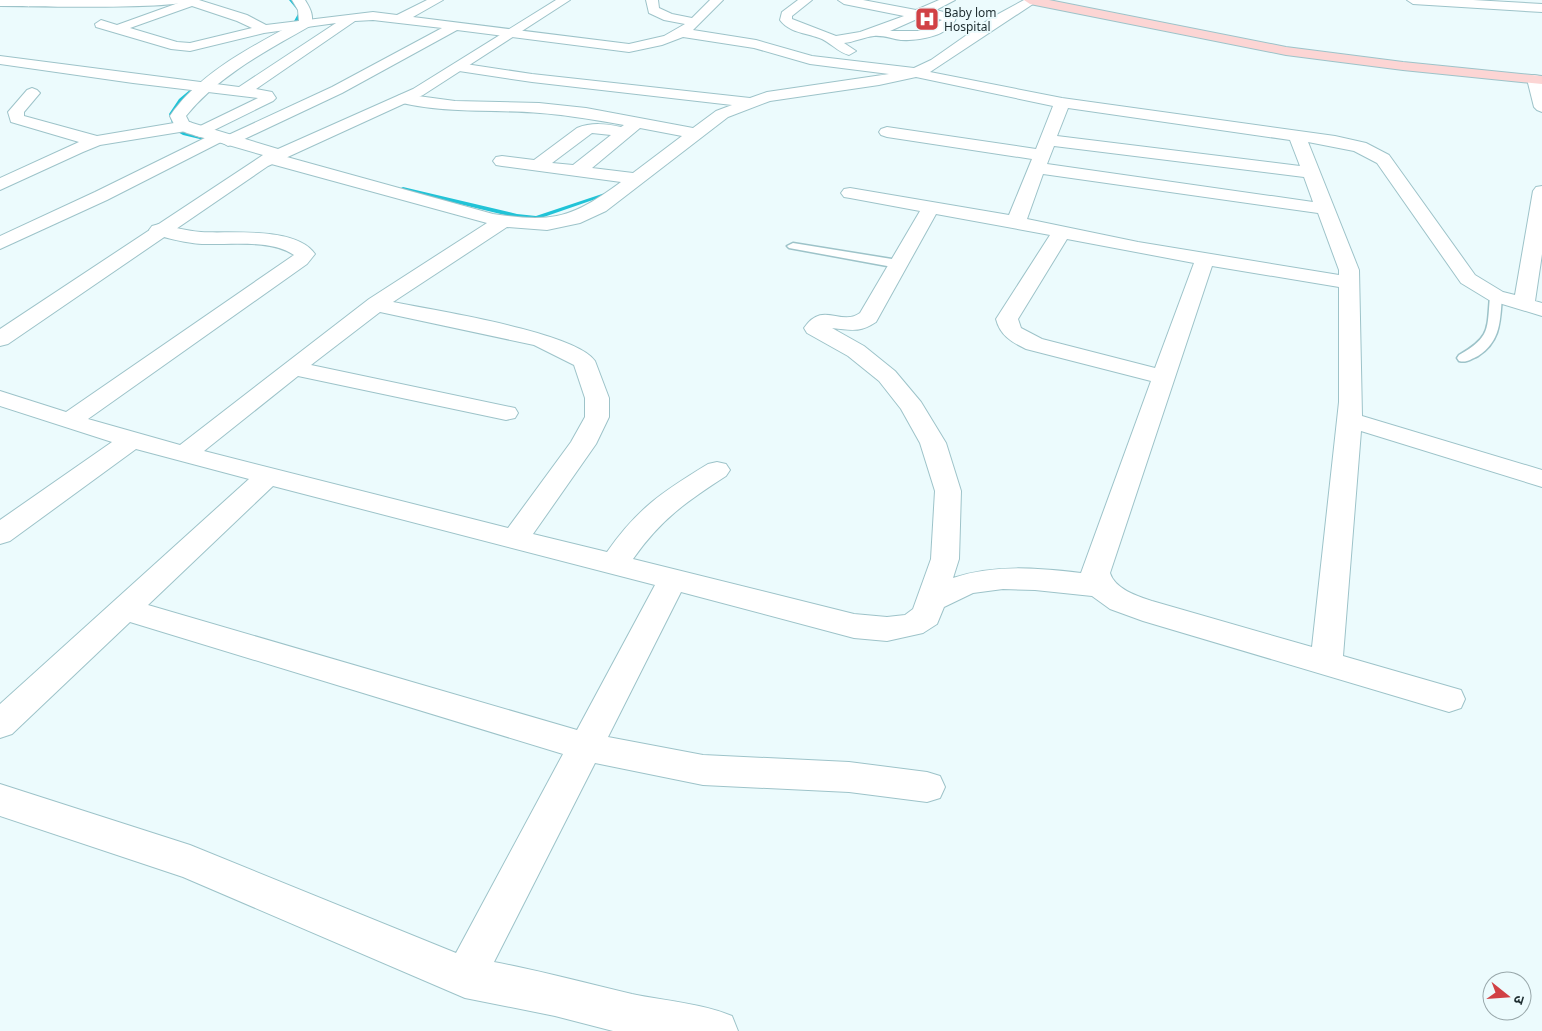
<svg xmlns="http://www.w3.org/2000/svg" width="1542" height="1031" viewBox="0 0 1542 1031" font-family="'Noto Sans','Noto Sans Devanagari',sans-serif">
	<rect width="100%" height="100%" fill="#ecfbfd"/>
	<g fill="none" stroke-linecap="round" stroke-linejoin="round">
		<g fill="#21c3d7" fill-rule="evenodd">
			<path d="M289,0h4l10,12 -7,12 -3,-1 6,-11z"/>
			<path d="M191,89l4,1 -12,11 -10,13 5,11 -5,1 -4,-12 10,-15z"/>
			<path d="M176,129l35,10 -3,2 -25,-6 -7,-4z"/>
			<path d="M403,187l114,27 19,2 72,-24 5,1 -75,26 -21,-1 -116,-28v-2z"/>
		</g>
		<g stroke="#9dc3c9" stroke-width="3">
			<g id="service">
				<path d="M793,243l105,17 6,4 -6,4 -109,-20 -2,-2z"/>
				<path d="M1496,292l6,4c-2,25 -1,45 -24,60 -7,3 -11,7 -19,5l-2,-3 2,-3c32,-18 28,-26 31,-59z"/>
			</g>
		</g>
		<g stroke="#9dc3c9" stroke-width="2">
			<g id="minor">
				<path d="M180,0h19l48,15 19,10 107,-13 24,3 30,-15h16l-30,17 216,27 35,-8 21,-12 -21,-4 -15,-7 -3,-13h12l1,8 13,6 20,4 18,-18h13l-30,30 63,10 56,16 102,12 17,-8 60,-42 33,-18h15l-109,72 132,26 273,38 31,7 23,12 86,120 28,17 12,3 18,-104 3,-4 6,-1v68l-7,47 7,2v13l-53,-16 -28,-17 -84,-120 -23,-12 -46,-9 51,128 3,146 180,54v17l-181,-56 -18,225 118,34 4,9 -4,9 -12,4 -306,-91 -33,-12 -18,-13 -57,-6 -32,-1 -30,4 -29,14 -7,17 -14,9 -36,8 -33,-3 -173,-46 -73,145 95,18 146,7 78,10 13,4 5,11 -5,11 -13,4 -78,-10 -146,-7 -108,-22 -101,199c47,9 92,21 138,32 33,7 69,9 100,22l6,15h-125l-58,-15 -90,-18 -282,-121 -183,-61v-32l190,61 266,108 107,-199 -433,-132 -118,112 -12,4v-34l249,-225 -113,-30 -126,92 -10,3v-24l112,-78 -112,-36v-15l66,21 228,-157c-23,-16 -65,-10 -92,-11 -17,-1 -34,-6 -50,-10l-3,-4 3,-4 7,-2c14,3 28,7 42,8 29,2 95,-6 114,22l-8,10 -219,155 92,26 189,-146 118,-76 -223,-61 -2,-4 2,-4h12l217,60c61,9 79,4 128,-32l-119,-16 -6,-1 -3,-4 3,-4 6,-1 32,4 43,-32c15,-6 29,-4 44,-1l3,-2c-28,-5 -56,-10 -84,-12 -47,-4 -96,1 -142,-11l-3,-3 3,-3 5,-2 52,7 84,2 47,5 107,20 23,-17 16,-6 -200,-23 -73,-11 -5,-1 -2,-3 2,-3 5,-1 73,11 218,24 17,-6 122,-18 -79,-10 -56,-16 -71,-11 -21,8 -33,7 -172,-22 -115,63 -108,51 -6,2 -7,-4 -114,58 -107,49v-13l95,-44 116,-57 6,-2 7,4 108,-50 110,-59 -69,-8 -18,1 -99,68 16,3 4,6 -3,3 -73,36 -6,-2 -2,-3 2,-3 64,-31 -125,-15 -133,-19v-8l239,31 97,-64 -72,10 -74,18 -19,-2 -75,-22 -1,-3 6,-4 16,5 64,-23zM192,6l45,15 15,7 -62,15 -13,-1 -47,-14zM916,77l137,29 -17,43 -149,-22 -6,2 -2,3 2,3 6,2 145,22 -23,56 -159,-27 -6,1 -3,4 3,4 6,1 70,13 -60,102c-20,14 -37,-13 -56,15l3,5 41,23 31,25 22,28 19,34 15,48 -4,68 -18,50 -8,6 -18,2 -33,-3 -221,-55c28,-40 53,-57 93,-83l4,-6 -4,-6 -9,-2 -9,2c-46,28 -70,44 -101,88l-74,-18 63,-90 13,-27v-19l-14,-37c-19,-29 -163,-51 -202,-59l114,-75 40,3 33,-7 26,-12 122,-94 42,-16 109,-16zM1068,108l222,32 10,26 -243,-30zM640,128l42,8 -49,37 -41,-5zM592,133l19,2 -38,30 -21,-2zM1054,146l250,31 9,25 -266,-38zM1043,174l275,39 21,57v5l-201,-33 -111,-23zM936,214l114,21 -54,84c4,16 15,23 30,30l125,32 -70,192c-43,-5 -86,-9 -128,5l6,-19 2,-68 -15,-48 -25,-41 -26,-31 -31,-25 -32,-18c19,2 28,5 44,-6zM1067,239l127,24 -39,105 -113,-29 -21,-11 -3,-9zM1212,266l127,21v115l-27,245 -160,-46c-15,-5 -37,-12 -42,-28zM380,312l154,33 40,20 11,33v19l-14,25 -63,86 -304,-77 94,-75 208,44 9,-2 3,-5 -3,-5 -204,-43zM273,486l382,99 -78,145 -429,-125z"/>
				<path d="M798,0h14l-20,16v3l44,17 24,-4 44,-16 -60,-12 -6,-4h25l53,10 23,-10h16l-19,10 19,5 1,3c-6,18 -38,23 -55,22 -8,-1 -18,-5 -27,-4 -10,1 -20,6 -30,7l12,8 -7,4c-11,-3 -17,-11 -27,-16 -14,-6 -33,-6 -42,-19l2,-8zM926,15l16,5 -22,11h-30z"/>
				<path d="M1407,0h66l69,4v8l-129,-8z"/>
				<path d="M1534,75l5,1 3,5v31l-5,-2 -3,-3 -7,-28 2,-3z"/>
				<path d="M32,88l5,2 3,3 -16,19v4l73,20 89,-15 6,2 2,3 -2,3 -6,2 -86,14 -17,7 -83,38v-12l79,-36 -68,-20 -3,-10 19,-22z"/>
			</g>
		</g>
		<g stroke="#9dc3c9" stroke-width="2">
			<g id="tertiary">
				<path d="M0,0h190c-9,10 -166,6 -190,6z"/>
				<path d="M292,0h13c5,8 10,17 5,26 -44,25 -92,50 -124,90l3,6 89,27 135,-60 143,-89h14l-147,95 -155,71 -260,178 -8,2v-17l263,-174 -76,-22 -11,-5 -6,-12c30,-44 83,-70 129,-95l-1,-11z"/>
			</g>
		</g>
		<g stroke="#9dc3c9" stroke-width="2">
			<path id="secondary" d="M1024,0h25l237,47 117,15 139,14v8l-139,-14 -117,-15 -256,-51z"/>
		</g>
		<use href="#service" fill="#fff" fill-rule="evenodd"/>
		<use href="#minor" fill="#fff" fill-rule="evenodd"/>
		<use href="#tertiary" fill="#fff" fill-rule="evenodd"/>
		<use href="#secondary" fill="#fcd5d4" fill-rule="evenodd"/>
	</g>
	<defs>
		<g id="hospital-square" transform="scale(1.25)"><rect x="-9" y="-9" width="18" height="18" rx="4" fill="#d14145" stroke="#ecfbfd"/><path d="M-5-5h3v3.5h4V-5h3V5h-3V1.5h-4V5h-3Z" fill="#fff"/></g>
	</defs>
	<g fill-rule="evenodd">
		<use href="#hospital-square" x="927" y="19"/>
	</g>
	<g text-anchor="middle" dominant-baseline="central" stroke-width="4" stroke-linejoin="round" paint-order="stroke">
		<g font-size="12" fill="#1d2c2f" stroke="#ecfbfd" text-anchor="start">
			<text x="944" y="12">Baby lom<tspan x="944" dy="14">Hospital</tspan></text>
		</g>
	</g>
	<g transform="translate(1507 996) rotate(107)"><circle r="24" fill="#ecfbfd" stroke="#99a8ab"/>
	<path d="M0-4L9 19L0 12L-9 19Z" fill="#d14145"/>
	<text y="-8" font-size="14" font-weight="bold" text-anchor="middle" fill="#1d2c2f">उ</text>
	</g>
</svg>
